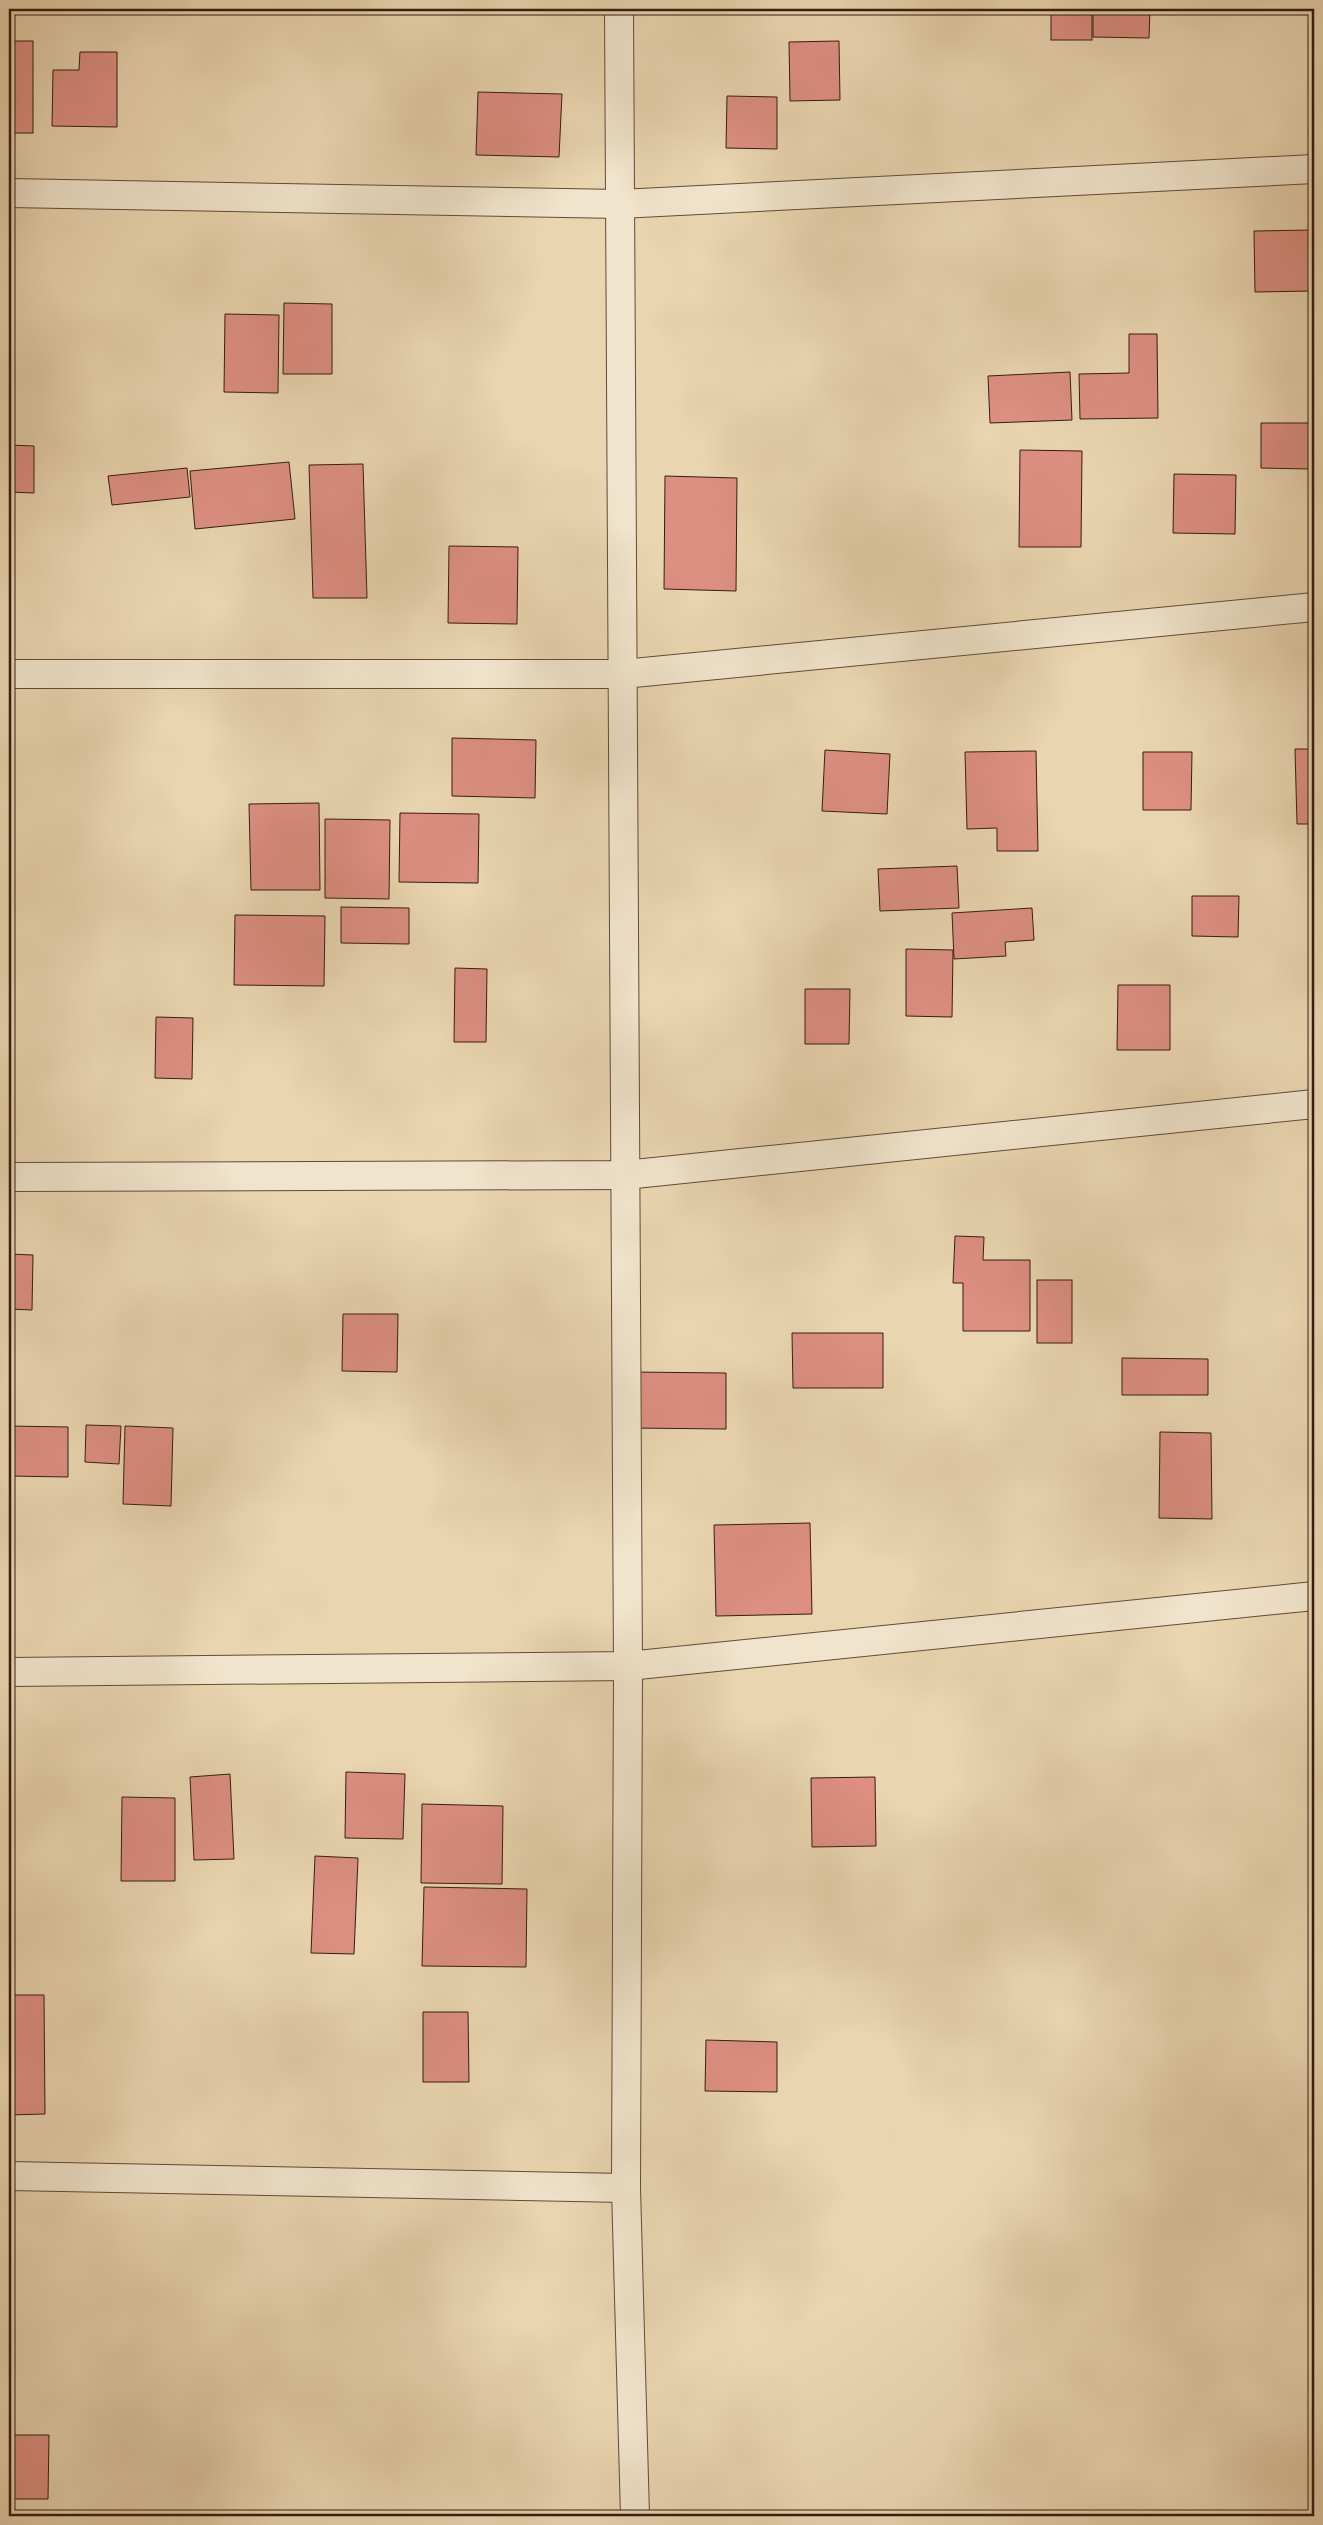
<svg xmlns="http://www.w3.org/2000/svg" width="1323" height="2525" viewBox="0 0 1323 2525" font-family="'IM FELL Great Primer',serif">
	<rect width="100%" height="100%" fill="#e9d5b0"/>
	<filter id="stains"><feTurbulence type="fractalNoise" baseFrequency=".004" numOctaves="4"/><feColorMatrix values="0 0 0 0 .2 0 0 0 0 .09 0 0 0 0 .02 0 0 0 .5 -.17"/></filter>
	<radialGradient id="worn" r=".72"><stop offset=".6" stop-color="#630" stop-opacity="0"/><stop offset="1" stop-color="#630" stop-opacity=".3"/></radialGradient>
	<g fill="#dd8f82" stroke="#341d11">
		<rect x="1051" y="9" width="41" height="31"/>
		<path d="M1093,9h57l-1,29 -56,-1z"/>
		<rect x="9" y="41" width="24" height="92"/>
		<path d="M839,41l1,59 -50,1 -1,-59z"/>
		<path d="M80,52h37v75l-65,-1 1,-56h26z"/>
		<path d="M478,92l84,2 -3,63 -83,-2z"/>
		<path d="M727,96l50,1v52l-51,-1z"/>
		<path d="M1313,230l1,61 -59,1 -1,-61z"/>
		<path d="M284,303l48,1v70h-49z"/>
		<path d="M225,314l54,1 -1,78 -54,-1z"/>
		<path d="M1129,334h28l1,84 -78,1 -1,-45 50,-1z"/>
		<path d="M1070,372l2,48 -82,3 -2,-47z"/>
		<path d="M1261,423h53v87h-5v-41l-48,-1z"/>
		<path d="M9,445l25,1v47l-25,-1z"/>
		<path d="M1020,450l62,1 -1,96h-62z"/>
		<path d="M289,462l6,57 -100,10 -5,-58z"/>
		<path d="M363,464l4,134h-54l-4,-133z"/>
		<path d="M187,468l3,29 -78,8 -4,-29z"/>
		<path d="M1174,474l62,1 -1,59 -62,-1z"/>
		<path d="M665,476l72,2 -1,113 -72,-2z"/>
		<path d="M449,546l69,1 -1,77 -69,-1z"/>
		<path d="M452,738l84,2 -1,58 -83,-2z"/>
		<path d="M1295,749h19v75h-17z"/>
		<path d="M825,750l65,4 -3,60 -65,-3z"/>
		<path d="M1036,751l2,100h-41v-23l-30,1 -2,-77z"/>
		<path d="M1143,752h49l-1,58h-48z"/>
		<path d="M319,803l1,87h-69l-2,-86z"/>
		<path d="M400,813l79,1 -1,69 -79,-1z"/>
		<path d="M325,819l65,1 -1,79 -64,-1z"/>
		<path d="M957,866l2,42 -79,3 -2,-42z"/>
		<path d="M1192,896h47l-1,41 -46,-1z"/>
		<path d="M341,907l68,1v36l-68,-1z"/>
		<path d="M1032,908l2,32 -29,2 1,14 -52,3 -2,-46z"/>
		<path d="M235,915l90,1 -1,70 -90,-1z"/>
		<path d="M906,949l47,1 -1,67 -46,-1z"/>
		<path d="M455,968l32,1 -1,73h-32z"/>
		<path d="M1118,985h52v65h-53z"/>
		<path d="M805,989h45l-1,55h-44z"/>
		<path d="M156,1017l37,1 -1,61 -37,-1z"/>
		<path d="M955,1236l29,1 -1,23h47v71h-67v-48h-10z"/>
		<path d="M9,1254l24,1 -1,55 -23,-1z"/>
		<rect x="1037" y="1280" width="35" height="63"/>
		<path d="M343,1314h55l-1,58 -55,-1z"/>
		<path d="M792,1333h91v55h-90z"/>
		<path d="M1122,1358l86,1v36h-86z"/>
		<path d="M632,1372l94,1v56l-94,-1z"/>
		<path d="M86,1425l35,1 -2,38 -34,-2z"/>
		<path d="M9,1426l59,1v50l-59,-1z"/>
		<path d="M125,1426l48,2 -2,78 -48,-2z"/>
		<path d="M1160,1432l51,1 1,86 -53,-1z"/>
		<path d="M810,1523l2,91 -96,2 -2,-91z"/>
		<path d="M346,1772l59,2 -2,65 -58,-1z"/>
		<path d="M230,1774l4,85 -40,1 -4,-83z"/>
		<path d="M875,1777l1,69 -64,1 -1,-69z"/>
		<path d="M122,1797l53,1v83h-54z"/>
		<path d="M422,1804l81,2 -1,78 -81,-1z"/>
		<path d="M315,1856l43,2 -4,96 -43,-1z"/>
		<path d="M424,1887l103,2 -1,78 -104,-1z"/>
		<path d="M9,1995h35l1,119 -36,1z"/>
		<path d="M423,2012h45l1,70h-46z"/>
		<path d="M706,2040l71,2v50l-72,-1z"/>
		<path d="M9,2435h40l-1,64h-39z"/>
	</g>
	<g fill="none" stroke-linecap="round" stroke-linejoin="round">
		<g stroke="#614b39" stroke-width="30">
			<g id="street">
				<path d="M619,9l9,1657 -2,522 9,328"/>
				<path d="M9,193l611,11 694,-35"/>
				<path d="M9,674h614l691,-67"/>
				<path d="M9,1177l616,-2 689,-71"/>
				<path d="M9,1672l619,-6 686,-70"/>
				<path d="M9,2176l617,12"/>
			</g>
		</g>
		<use href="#street" stroke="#f1e4cc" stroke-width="28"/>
	</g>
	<rect width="1323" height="2525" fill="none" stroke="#e9d5b0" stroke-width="30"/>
	<rect x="10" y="10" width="1303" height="2505" fill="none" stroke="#341d11" stroke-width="2.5"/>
	<rect x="15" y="15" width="1293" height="2495" fill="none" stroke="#341d11"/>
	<rect width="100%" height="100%" filter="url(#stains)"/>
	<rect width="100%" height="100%" fill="url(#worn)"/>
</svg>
